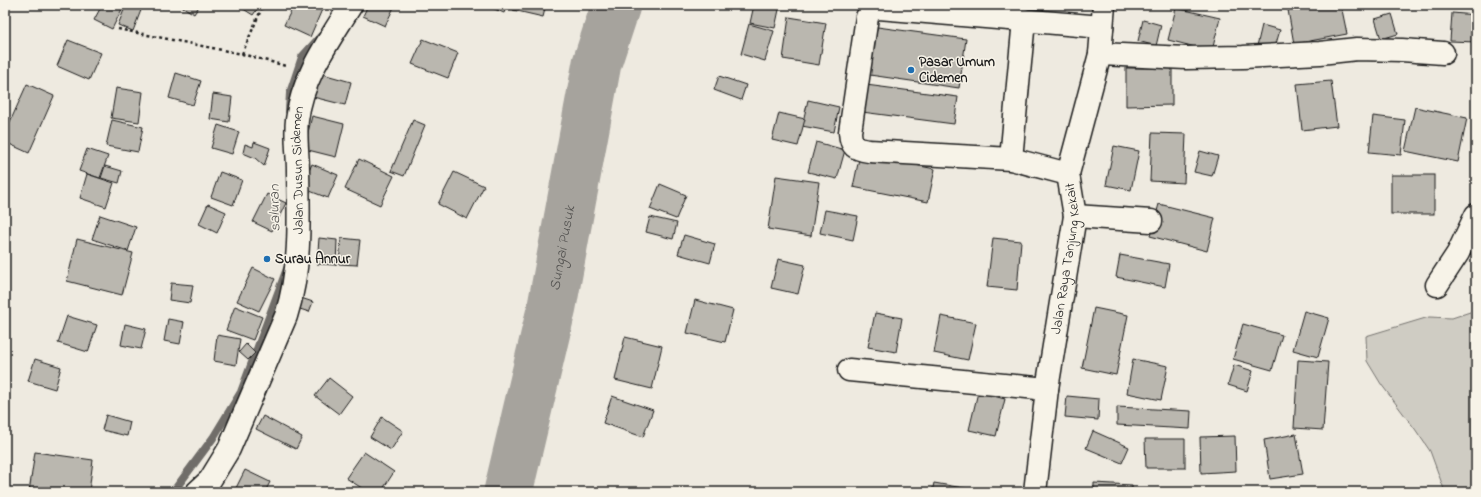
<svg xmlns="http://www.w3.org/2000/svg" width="1481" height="497" viewBox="0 0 1481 497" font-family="'Indie Flower',sans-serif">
	<rect width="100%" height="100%" fill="#eeeae0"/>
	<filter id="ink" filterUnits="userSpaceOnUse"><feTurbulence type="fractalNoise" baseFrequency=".025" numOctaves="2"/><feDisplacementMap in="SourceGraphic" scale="8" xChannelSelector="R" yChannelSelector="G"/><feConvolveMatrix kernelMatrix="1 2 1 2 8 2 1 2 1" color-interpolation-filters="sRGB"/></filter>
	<g filter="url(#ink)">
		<path fill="#cfccc3" stroke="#767470" d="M1476,310v182h-31l-15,-41 -15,-22 -34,-45 -14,-23 -1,-25 63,-19 23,1z"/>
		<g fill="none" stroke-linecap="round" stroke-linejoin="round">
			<g stroke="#6f6d69" stroke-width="8">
				<path d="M289,111l1,-18 12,-36 19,-21"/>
				<path d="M173,492l40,-54 28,-46 47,-126"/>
			</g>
			<path stroke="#a6a39d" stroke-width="49" id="s1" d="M508,492l44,-186 45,-243 19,-58"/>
		</g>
		<g fill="#bab7af" stroke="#1c1c1c">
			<path d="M102,5h22l-12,24 -18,-9z"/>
			<path d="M126,5h17l-10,26 -15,-6z"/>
			<path d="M180,5h20l-6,9z"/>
			<path d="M237,5h23l-7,10z"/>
			<path d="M294,5h30l-14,32 -26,-12z"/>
			<path d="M368,5h27l-10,21 -22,-10z"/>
			<path d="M485,5h22l-3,8z"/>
			<path d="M514,5h32l-3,12 -30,-7z"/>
			<path d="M754,5h26l-5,23 -25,-5z"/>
			<path d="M1313,5h28l6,29 -53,10 -6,-34z"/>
			<path d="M1176,8l44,10 -8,33 -44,-11z"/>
			<path d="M1452,13l24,2v27l-26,-1z"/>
			<path d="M1392,14l6,20 -17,5 -6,-20z"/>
			<path d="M789,17l37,6 -7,42 -36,-6z"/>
			<path d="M1143,20l18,5 -5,21 -18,-5z"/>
			<path d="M749,24l25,7 -9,30 -24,-7z"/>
			<path d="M1262,25l18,5 -6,21 -17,-5z"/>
			<path d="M870,26l96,13 -7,49 -96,-14z"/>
			<path d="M423,39l35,14 -10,25 -36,-14z"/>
			<path d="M68,40l33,13 -12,27 -32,-14z"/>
			<path d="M1126,68h46v37l-46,1z"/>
			<path d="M176,73l25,8 -8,24 -24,-7z"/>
			<path d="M319,73l32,9 -6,23 -32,-8z"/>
			<path d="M719,76l27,9 -5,15 -27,-10z"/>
			<path d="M1331,81l6,45 -35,4 -5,-46z"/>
			<path d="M27,84l27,12 -25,57 -24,-11v-9z"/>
			<path d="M866,85l92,12 -4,27 -92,-12z"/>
			<path d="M116,88l27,4 -4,30 -28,-4z"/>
			<path d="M213,94l19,3 -3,25 -19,-3z"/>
			<path d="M808,100l31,7 -5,25 -32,-6z"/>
			<path d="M1415,107l52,11 -9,44 -53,-11z"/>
			<path d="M779,113l26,6 -7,27 -26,-6z"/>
			<path d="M312,116l32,8 -8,33 -32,-8z"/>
			<path d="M1373,116l32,4 -4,35 -32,-3z"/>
			<path d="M112,120l31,7 -5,25 -32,-6z"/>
			<path d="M413,120l12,5 -21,51 -13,-5z"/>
			<path d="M218,125l21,7 -7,22 -21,-6z"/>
			<path d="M1152,133l34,1 -2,49 -34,-2z"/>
			<path d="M254,142l16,6 -6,18 -9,-8 -12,-5 2,-9 8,3z"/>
			<path d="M816,142l29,8 -8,29 -29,-7z"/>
			<path d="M1114,146l25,5 -8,39 -25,-5z"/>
			<path d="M87,149l21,7 -8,22 -21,-7z"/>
			<path d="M1200,151l18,5 -6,20 -18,-4z"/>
			<path d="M860,154l75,15 -7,33 -75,-15z"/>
			<path d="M359,159l35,17 -14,29 -35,-16z"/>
			<path d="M312,164l26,11 -10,23 -26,-10z"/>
			<path d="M105,166l17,5 -3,12 -18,-5z"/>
			<path d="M220,172l22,8 -9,25 -22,-8z"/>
			<path d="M454,172l30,14 -17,33 -29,-15z"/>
			<path d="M87,174l27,9 -8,24 -26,-9z"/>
			<rect x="1391" y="175" width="43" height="39"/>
			<path d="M776,176l43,6 -8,54 -43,-7z"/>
			<path d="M660,184l26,11 -10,24 -26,-10z"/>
			<path d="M267,194l19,9 -14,28 -19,-9z"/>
			<path d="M208,204l18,8 -9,21 -18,-9z"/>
			<path d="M1159,204l56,14 -8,33 -57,-15z"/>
			<path d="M825,210l33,6 -5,24 -33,-7z"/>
			<path d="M100,215l36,12 -8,24 -36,-12z"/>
			<path d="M650,217l27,6 -4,16 -27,-7z"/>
			<path d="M684,235l31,9 -5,19 -32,-9z"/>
			<path d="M319,238l18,2 -1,25 -19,-1z"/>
			<path d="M341,238l19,2 -3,25 -18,-1z"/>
			<path d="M993,238l28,3 -4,49 -30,-3z"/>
			<path d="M77,239l56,14 -11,42 -55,-14z"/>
			<path d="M1120,255l49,9 -4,23 -49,-10z"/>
			<path d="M778,259l27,6 -7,29 -27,-6z"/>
			<path d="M253,268l22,11 -16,32 -22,-10z"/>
			<path d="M171,283l22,2 -3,18 -21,-3z"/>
			<path d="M301,298l12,4 -4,10 -12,-4z"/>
			<path d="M695,300l38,10 -8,32 -38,-9z"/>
			<path d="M235,306l27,11 -9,23 -27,-10z"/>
			<path d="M1094,308l34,7 -12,60 -34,-7z"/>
			<path d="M1304,311l25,7 -11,39 -25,-7z"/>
			<path d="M875,313l27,5 -6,34 -28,-5z"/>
			<path d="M67,316l30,9 -9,27 -30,-9z"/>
			<path d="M941,316l35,7 -8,37 -34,-7z"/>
			<path d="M168,319l16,3 -4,22 -16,-3z"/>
			<path d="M125,324l21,5 -5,20 -20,-4z"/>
			<path d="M1243,324l39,11 -10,35 -39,-11z"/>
			<path d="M217,335l23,4 -4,26 -22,-4z"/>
			<path d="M625,337l37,9 -10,43 -37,-9z"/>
			<path d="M246,344l9,9 -7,7 -9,-8z"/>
			<path d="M35,359l26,8 -6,22 -27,-8z"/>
			<path d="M1133,359l35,7 -7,34 -34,-7z"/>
			<path d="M1298,360l30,2 -5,68 -29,-2z"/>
			<path d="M1234,365l19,6 -6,20 -19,-6z"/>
			<path d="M329,378l23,18 -13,18 -24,-18z"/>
			<path d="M978,392l27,7 -9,37 -27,-6z"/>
			<path d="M612,396l41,14 -10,27 -40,-14z"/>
			<path d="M1067,396l32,3 -1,21 -33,-3z"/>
			<path d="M1117,407l74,4 -1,18 -73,-4z"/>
			<path d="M106,415l24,7 -3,14 -25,-6z"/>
			<path d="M263,416l39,21 -6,12 -40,-20z"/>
			<path d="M382,417l21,14 -12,19 -21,-13z"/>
			<path d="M1093,431l36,16 -7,16 -36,-15z"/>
			<path d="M1296,434l7,40 -33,5 -6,-39z"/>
			<path d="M1235,436l1,35 -35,2 -1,-36z"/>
			<path d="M1145,439h40v29h-39z"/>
			<path d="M35,452l58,8 -4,32h-60z"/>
			<path d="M364,452l30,20 -13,20h-13l-22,-14z"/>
			<path d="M245,470l25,12 -5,10h-31z"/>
			<path d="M934,483l47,8v1h-49z"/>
			<path d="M1094,483l38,2v7h-38z"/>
		</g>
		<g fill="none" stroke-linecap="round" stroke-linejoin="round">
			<g stroke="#1c1c1c" stroke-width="25">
				<g id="minor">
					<path d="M1100,54l86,4 57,-1 77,-4 37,-4 45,1 41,3"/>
					<path d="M1011,159l13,-139"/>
					<path d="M1068,174l-57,-15 -142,-8c-14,-2 -18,-4 -19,-19l17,-115 5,-8 7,-1 223,19"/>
					<path d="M1075,216l76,5"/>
					<path d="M1437,285l21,-32 18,-38"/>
					<path d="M849,370l198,19"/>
					<path id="s2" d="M197,492l13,-12 19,-31 57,-133c15,-47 13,-96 12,-145 0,-16 -3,-36 -1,-51 5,-43 32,-79 54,-115"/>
				</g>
			</g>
			<g stroke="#1c1c1c" stroke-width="25">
				<g id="major">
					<path id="s3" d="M1035,492l12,-103 28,-173 -7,-42 32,-120 4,-49"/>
				</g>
			</g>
			<g stroke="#1c1c1c" stroke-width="2.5" stroke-dasharray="3 3" stroke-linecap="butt">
				<path d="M118,29l124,25 44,12"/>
				<path d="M242,54l21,-49"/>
			</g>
			<use href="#minor" stroke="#f7f3e8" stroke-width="22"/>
			<use href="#major" stroke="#f7f3e8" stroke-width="22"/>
		</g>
	</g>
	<g fill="#1f6fb2" stroke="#f7f3e8" stroke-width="1.5">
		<circle cx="911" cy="70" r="4"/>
		<circle cx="267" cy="259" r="4"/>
	</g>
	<g text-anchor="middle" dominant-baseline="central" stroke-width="3" stroke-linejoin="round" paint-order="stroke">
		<g font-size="14" font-weight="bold" fill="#1c1c1c" stroke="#f7f3e8" text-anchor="start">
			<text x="919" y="62">Pasar Umum<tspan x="919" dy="16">Cidemen</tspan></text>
			<text x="275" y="259">Surau Annur</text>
		</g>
		<g font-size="14" fill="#1c1c1c" stroke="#f7f3e8">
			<text stroke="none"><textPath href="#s2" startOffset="346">Jalan Dusun Sidemen</textPath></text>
			<text stroke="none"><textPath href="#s3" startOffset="236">Jalan Raya Tanjung Kekait</textPath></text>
		</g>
		<g font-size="15" font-style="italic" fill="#535250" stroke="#f7f3e8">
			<text transform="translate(275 208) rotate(-91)">saluran</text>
			<text stroke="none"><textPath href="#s1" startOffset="250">Sungai Pusuk</textPath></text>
		</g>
	</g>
	<rect width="1481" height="497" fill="none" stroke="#f7f3e8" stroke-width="20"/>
	<rect x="10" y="10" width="1461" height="477" fill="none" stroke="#1c1c1c" stroke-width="1.5" filter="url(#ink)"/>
</svg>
